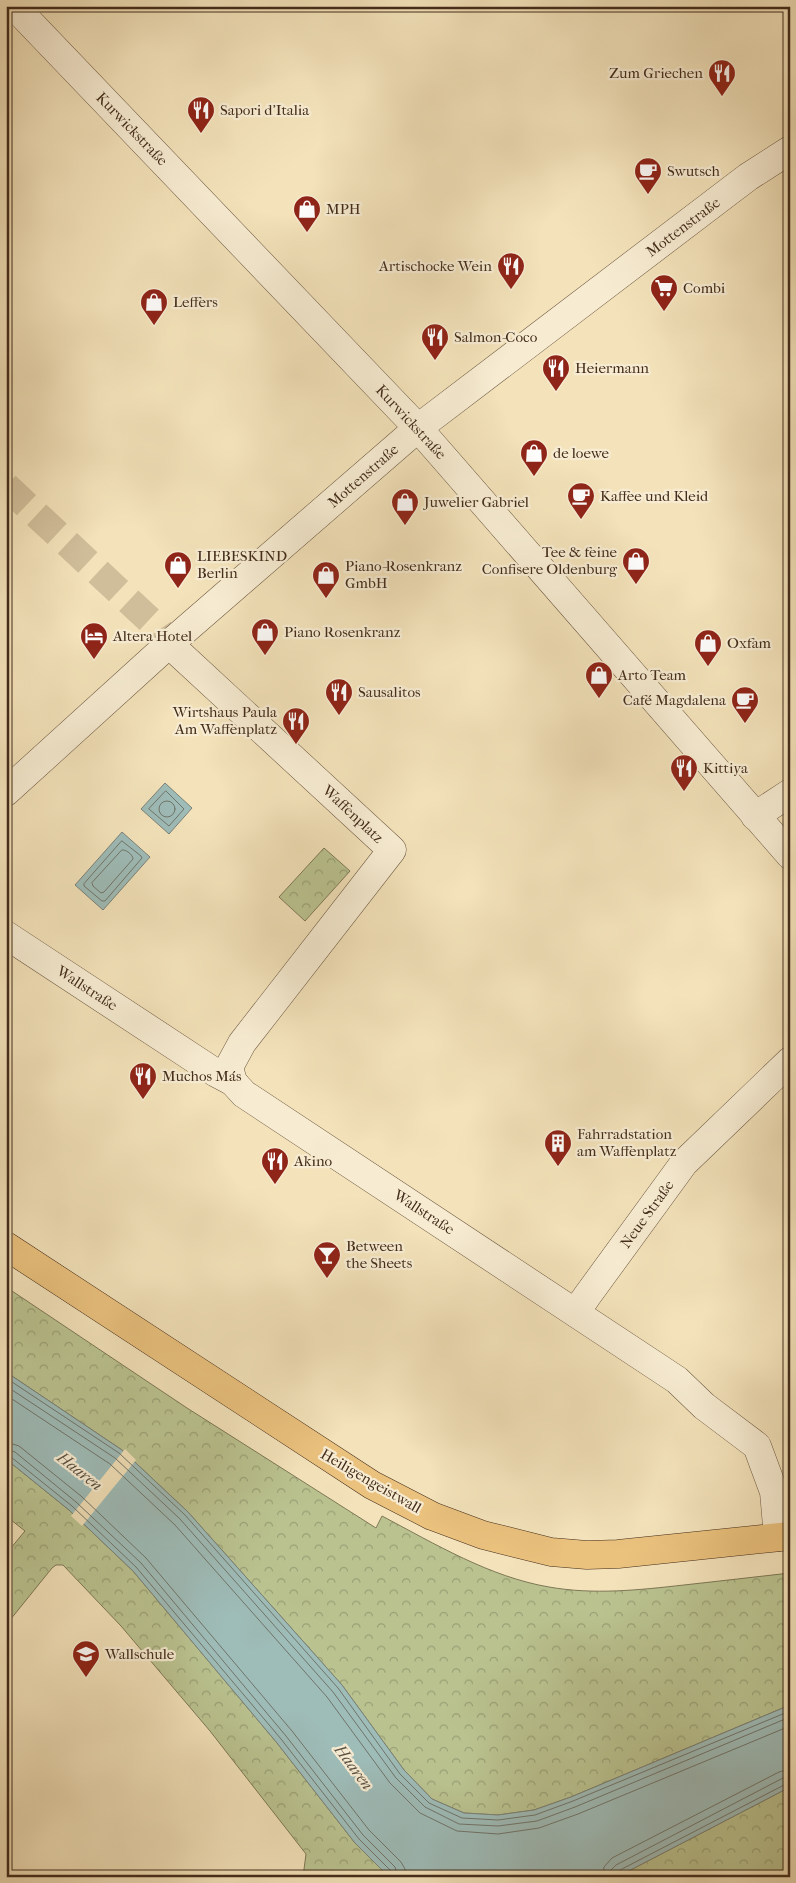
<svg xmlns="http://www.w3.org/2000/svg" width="796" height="1883" viewBox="0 0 796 1883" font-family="'IM FELL French Canon',serif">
	<defs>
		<pattern id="forest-crowns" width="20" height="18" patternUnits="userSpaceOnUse" patternTransform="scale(1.25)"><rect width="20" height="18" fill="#bac390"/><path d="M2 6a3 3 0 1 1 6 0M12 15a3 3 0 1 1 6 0" fill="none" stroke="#999f75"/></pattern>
	</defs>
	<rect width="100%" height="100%" fill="#f3e2ba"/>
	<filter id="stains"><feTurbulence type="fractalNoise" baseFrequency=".004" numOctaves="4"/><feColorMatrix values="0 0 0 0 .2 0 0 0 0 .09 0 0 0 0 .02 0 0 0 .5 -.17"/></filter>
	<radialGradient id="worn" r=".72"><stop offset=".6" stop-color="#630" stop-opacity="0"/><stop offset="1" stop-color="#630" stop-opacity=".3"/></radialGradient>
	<g fill="url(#forest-crowns)" stroke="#7e7856">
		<path d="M324,848l26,23 -45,50 -26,-24z"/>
		<path d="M6,1287l181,121 189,120 6,-12c53,28 108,61 167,71 45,8 90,3 135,-2 36,-4 71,-8 106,-12v132l-219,92 -37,13 -36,5 -34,-2 -32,-14 -28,-29 -62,-85 -154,-173 -66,-62 -116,-78z"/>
		<path d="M6,1459l63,51 64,61 144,172 78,100 34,34h-86l3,-23 -96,-123 -89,-105 -58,-61h-7l-4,3 -46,57v-71l19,-23 -19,-15z"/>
		<path d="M790,1787v90h-173z"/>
	</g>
	<g fill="#9ebcb8" stroke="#7a8279">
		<path d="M165,783l27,25 -23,26 -28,-25z"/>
		<path d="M122,832l28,25 -47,53 -28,-25z"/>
		<path d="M6,1372l116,78 66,62 154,173 62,85 28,29 32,14 34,2 36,-5 37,-13 219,-92v82l-173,90h-228l-34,-34 -78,-100 -144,-172 -64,-61 -63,-51z"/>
	</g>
	<path fill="#f3e2ba" d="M125,1449l11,11 -54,66 -11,-10z"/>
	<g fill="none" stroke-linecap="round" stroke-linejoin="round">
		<g stroke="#70746a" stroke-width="1">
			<path d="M166,791l18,18 -15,17 -20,-17z"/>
			<circle cx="167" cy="809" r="8"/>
			<path d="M122,841l19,15 1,2 -37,43h-3l-18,-15v-2z"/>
			<path d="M122,850c4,-1 11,5 11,9l-29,33 -3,1 -8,-7 -1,-3z"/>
			<path d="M6,1378l113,75 66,62 153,173 62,86 29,29 33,15 36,2 37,-5 38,-14 217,-90"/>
			<path d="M6,1386l109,72 65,61 153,173 63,86 29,29 34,17 39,2 39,-5 38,-14 215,-90"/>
			<path d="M6,1395l104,69 65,61 152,172 63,86 30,30 37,18 41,3 41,-6 39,-14 212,-88"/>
			<path d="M6,1442l13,4 62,50 65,62 146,173 77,99 32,32 4,7 1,8"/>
			<path d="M6,1449l9,3 61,50 65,61 145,173 77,99 32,32 3,10"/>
			<path d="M6,1456l5,1 61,49 64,61 145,172 78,100 32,32 1,6"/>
			<path d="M603,1877l1,-10 8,-9 167,-86 11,-3"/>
			<path d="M610,1877l1,-7 5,-5 167,-87 7,-1"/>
			<path d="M616,1877l4,-7 166,-86 4,-1"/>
		</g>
		<path stroke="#d0be9a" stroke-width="28" stroke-dasharray="28 14" stroke-linecap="butt" d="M6,486l152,142 11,16"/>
		<g stroke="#6f5a43" stroke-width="29">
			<g id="minor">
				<path d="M14,6l404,422 372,427"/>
				<path d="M169,644l223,206 -150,193 -13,24 4,15"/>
				<path d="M6,792l163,-148 249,-216 330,-251 42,-27"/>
				<path d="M755,816l35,-23"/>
				<path d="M6,935l210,138 17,9 11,12 433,286 27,26 53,40 17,46 4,45"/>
				<path d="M576,1312l11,-16 97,-133 106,-102"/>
			</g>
		</g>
		<g stroke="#432c1b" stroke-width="29">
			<path id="major" d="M6,1246l366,239 60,31 51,19 68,17 36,3 31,-1 172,-18"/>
		</g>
		<use href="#minor" stroke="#f7ecd2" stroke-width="28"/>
		<use href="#major" stroke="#eac17d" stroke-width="28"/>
	</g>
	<defs>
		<g id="restaurant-pin" transform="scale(1.4375)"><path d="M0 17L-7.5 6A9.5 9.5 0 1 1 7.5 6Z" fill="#8f2418" stroke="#f7ecd2"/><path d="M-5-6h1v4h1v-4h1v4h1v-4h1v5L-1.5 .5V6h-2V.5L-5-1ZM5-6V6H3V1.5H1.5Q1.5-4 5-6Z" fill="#fff"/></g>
		<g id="cafe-pin" transform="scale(1.4375)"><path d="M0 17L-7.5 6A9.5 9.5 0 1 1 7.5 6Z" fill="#8f2418" stroke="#f7ecd2"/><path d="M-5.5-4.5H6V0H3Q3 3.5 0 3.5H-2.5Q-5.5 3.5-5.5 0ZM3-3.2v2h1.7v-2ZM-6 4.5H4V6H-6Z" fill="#fff"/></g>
		<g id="shop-pin" transform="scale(1.4375)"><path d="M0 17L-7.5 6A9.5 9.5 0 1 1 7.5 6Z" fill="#8f2418" stroke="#f7ecd2"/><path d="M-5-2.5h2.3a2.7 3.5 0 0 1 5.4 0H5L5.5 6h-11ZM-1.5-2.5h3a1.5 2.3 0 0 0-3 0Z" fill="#fff"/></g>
		<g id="supermarket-pin" transform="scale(1.4375)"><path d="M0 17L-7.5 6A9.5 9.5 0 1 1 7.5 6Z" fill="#8f2418" stroke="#f7ecd2"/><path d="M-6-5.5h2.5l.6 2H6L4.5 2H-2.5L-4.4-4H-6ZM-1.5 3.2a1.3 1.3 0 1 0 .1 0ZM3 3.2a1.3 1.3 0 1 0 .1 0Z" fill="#fff"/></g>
		<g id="hotel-pin" transform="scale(1.4375)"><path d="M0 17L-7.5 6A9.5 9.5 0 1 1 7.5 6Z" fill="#8f2418" stroke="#f7ecd2"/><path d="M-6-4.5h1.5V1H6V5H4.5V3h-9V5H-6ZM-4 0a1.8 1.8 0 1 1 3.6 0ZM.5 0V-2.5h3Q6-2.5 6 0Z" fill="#fff"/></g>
		<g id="building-pin" transform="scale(1.4375)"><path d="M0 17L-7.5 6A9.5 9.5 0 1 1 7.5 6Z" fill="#8f2418" stroke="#f7ecd2"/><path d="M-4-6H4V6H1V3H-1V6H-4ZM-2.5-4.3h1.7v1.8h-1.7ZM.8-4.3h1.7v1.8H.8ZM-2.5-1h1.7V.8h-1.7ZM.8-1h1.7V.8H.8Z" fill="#fff"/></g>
		<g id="bar-pin" transform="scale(1.4375)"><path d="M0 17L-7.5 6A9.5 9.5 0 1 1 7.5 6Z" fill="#8f2418" stroke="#f7ecd2"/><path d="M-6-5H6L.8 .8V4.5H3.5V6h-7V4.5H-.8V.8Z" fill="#fff"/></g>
		<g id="school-pin" transform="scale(1.4375)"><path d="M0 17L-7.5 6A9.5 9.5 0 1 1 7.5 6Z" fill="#8f2418" stroke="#f7ecd2"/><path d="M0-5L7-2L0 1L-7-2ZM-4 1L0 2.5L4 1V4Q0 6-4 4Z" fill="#fff"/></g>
	</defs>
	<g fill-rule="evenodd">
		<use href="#restaurant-pin" x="722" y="73"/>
		<use href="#restaurant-pin" x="201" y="110"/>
		<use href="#cafe-pin" x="648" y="171"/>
		<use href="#shop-pin" x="307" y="209"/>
		<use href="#restaurant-pin" x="511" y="266"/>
		<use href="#supermarket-pin" x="664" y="288"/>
		<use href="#shop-pin" x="154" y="302"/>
		<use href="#restaurant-pin" x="435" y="337"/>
		<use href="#restaurant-pin" x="556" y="368"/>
		<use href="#shop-pin" x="534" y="453"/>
		<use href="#cafe-pin" x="581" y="496"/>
		<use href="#shop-pin" x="405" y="502"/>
		<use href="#shop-pin" x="636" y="561"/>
		<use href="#shop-pin" x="178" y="565"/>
		<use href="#shop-pin" x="326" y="575"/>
		<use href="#shop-pin" x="265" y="632"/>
		<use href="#hotel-pin" x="94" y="636"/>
		<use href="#shop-pin" x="708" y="643"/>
		<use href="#shop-pin" x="599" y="675"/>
		<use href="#restaurant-pin" x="339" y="692"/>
		<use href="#cafe-pin" x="745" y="700"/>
		<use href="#restaurant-pin" x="296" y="721"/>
		<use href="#restaurant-pin" x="684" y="768"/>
		<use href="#restaurant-pin" x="143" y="1076"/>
		<use href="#building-pin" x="558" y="1143"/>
		<use href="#restaurant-pin" x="275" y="1161"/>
		<use href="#bar-pin" x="327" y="1255"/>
		<use href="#school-pin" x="86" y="1654"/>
	</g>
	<g text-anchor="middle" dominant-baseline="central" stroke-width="4.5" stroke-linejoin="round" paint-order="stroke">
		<g font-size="15" fill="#432c1b" stroke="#f7ecd2" text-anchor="start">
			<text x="703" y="73" text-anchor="end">Zum Griechen</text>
			<text x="220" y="110">Sapori d'Italia</text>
			<text x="667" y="171">Swutsch</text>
			<text x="326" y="209">MPH</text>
			<text x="492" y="266" text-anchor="end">Artischocke Wein</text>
			<text x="683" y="288">Combi</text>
			<text x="173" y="302">Leffers</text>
			<text x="454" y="337">Salmon-Coco</text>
			<text x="575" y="368">Heiermann</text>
			<text x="553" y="453">de loewe</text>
			<text x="600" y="496">Kaffee und Kleid</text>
			<text x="424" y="502">Juwelier Gabriel</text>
			<text x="617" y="552" text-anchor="end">Tee &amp; feine<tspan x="617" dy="17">Confisere Oldenburg</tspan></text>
			<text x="197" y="556">LIEBESKIND<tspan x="197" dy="17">Berlin</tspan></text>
			<text x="345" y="566">Piano-Rosenkranz<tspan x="345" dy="17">GmbH</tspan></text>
			<text x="284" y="632">Piano Rosenkranz</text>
			<text x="113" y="636">Altera Hotel</text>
			<text x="727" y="643">Oxfam</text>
			<text x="618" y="675">Arto Team</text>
			<text x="358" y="692">Sausalitos</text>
			<text x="726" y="700" text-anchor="end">Café Magdalena</text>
			<text x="277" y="712" text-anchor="end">Wirtshaus Paula<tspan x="277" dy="17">Am Waffenplatz</tspan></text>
			<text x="703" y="768">Kittiya</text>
			<text x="162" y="1076">Muchos Más</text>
			<text x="577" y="1134">Fahrradstation<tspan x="577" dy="17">am Waffenplatz</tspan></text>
			<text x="294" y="1161">Akino</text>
			<text x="346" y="1246">Between<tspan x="346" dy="17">the Sheets</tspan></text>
			<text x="105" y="1654">Wallschule</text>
		</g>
		<g font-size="15" fill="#432c1b" stroke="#f7ecd2">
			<text transform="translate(132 129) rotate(46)">Kurwickstraße</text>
			<text transform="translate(683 227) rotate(-37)">Mottenstraße</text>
			<text transform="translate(411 422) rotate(47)">Kurwickstraße</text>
			<text transform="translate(363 476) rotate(-41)">Mottenstraße</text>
			<text transform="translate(353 814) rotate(43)">Waffenplatz</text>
			<text transform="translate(87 988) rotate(33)">Wallstraße</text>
			<text transform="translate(424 1212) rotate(33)">Wallstraße</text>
			<text transform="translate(647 1214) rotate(-54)">Neue Straße</text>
			<text transform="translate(371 1481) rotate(30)">Heiligengeistwall</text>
		</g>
		<g font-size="16" font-style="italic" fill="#5a5042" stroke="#f7ecd2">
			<text transform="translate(80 1471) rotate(38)">Haaren</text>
			<text transform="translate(354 1767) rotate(53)">Haaren</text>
		</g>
	</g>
	<rect width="796" height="1883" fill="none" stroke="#f3e2ba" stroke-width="25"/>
	<rect x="8" y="8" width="781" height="1868" fill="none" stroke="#432c1b" stroke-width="2.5"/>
	<rect x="12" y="12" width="771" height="1858" fill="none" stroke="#432c1b"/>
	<rect width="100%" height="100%" filter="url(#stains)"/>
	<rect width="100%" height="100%" fill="url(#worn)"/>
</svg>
